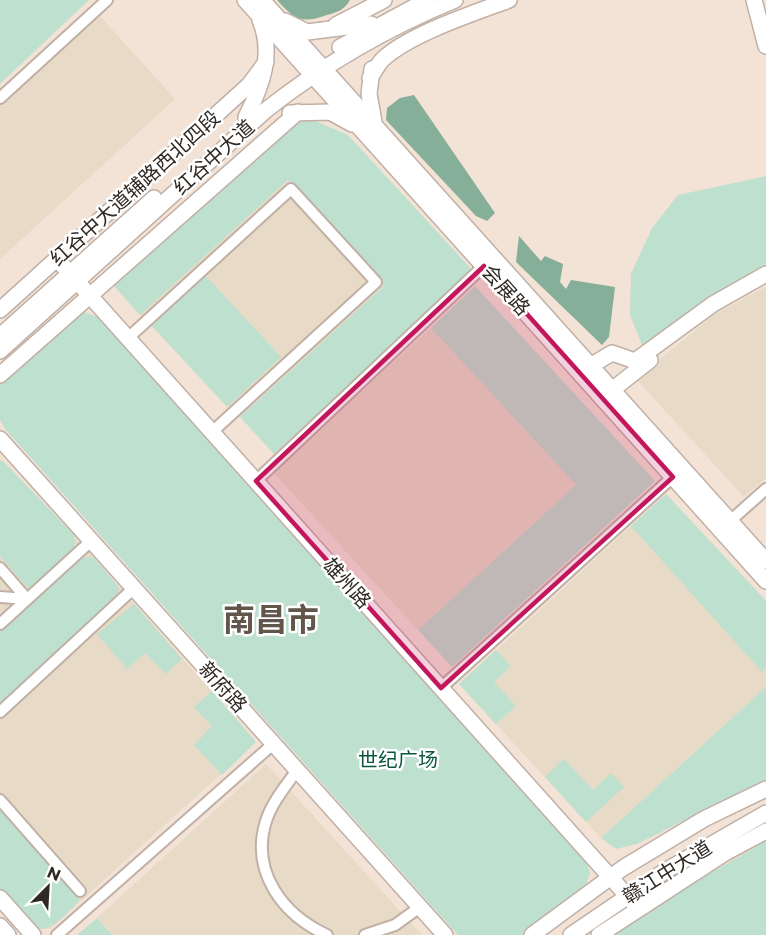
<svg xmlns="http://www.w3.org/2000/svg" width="766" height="935" viewBox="0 0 766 935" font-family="Montserrat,'Noto Sans SC',sans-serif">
	<rect width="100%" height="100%" fill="#f3e3d7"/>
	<g fill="#e7dbc7">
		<path d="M98,14l77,85 -175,160v-156z"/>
		<path d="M288,180l96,106 -144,131 -100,-102z"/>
		<path d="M766,287v191l-22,19 -108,-118 80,-66z"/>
		<path d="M431,328l145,157 -158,145 -145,-158z"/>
		<path d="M0,458l75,78 181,206 -205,186 -11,2 -40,-39z"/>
		<path d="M666,494l100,107v86l-165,151 -142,-154z"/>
		<path d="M266,764l156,171h-310l-15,-17z"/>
	</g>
	<g fill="#bee0ce">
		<path d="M0,0h89l-89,84z"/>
		<path d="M293,119l20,1 35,15 126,137 -200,182 -34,-37 144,-131 -96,-106 -148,135 -28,-31z"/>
		<path d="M766,176v90l-124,79 -12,-30 1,-41 21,-46 26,-33z"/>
		<path d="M205,275l76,82 -54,50 -76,-82z"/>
		<path d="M475,286l180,195 -203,186 -34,-37 158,-145 -145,-157z"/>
		<path d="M79,310l19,7 488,544 4,12 -6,17 -60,45h-66l-453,-506 -5,-9v-37z"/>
		<path d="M0,461h3l72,75 -1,15 -45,38 -29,-33z"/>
		<path d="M666,494l100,107v66l-4,5 -131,-146z"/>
		<path d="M83,557l11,1 25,30 -2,9 -117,106v-71z"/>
		<path d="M134,604l48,55 -16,15 -21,-21 -18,16 -30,-35z"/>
		<path d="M496,650l15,16 -17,16 22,24 -20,18 -37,-40z"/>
		<path d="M766,687v93l-129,64 -21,5 -15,-11z"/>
		<path d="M212,691l44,51 -34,33 -28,-30 18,-19 -18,-19z"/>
		<path d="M564,759l29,31 18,-17 13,14 -38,35 -41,-45z"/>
		<path d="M0,807l80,93c-13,12 -28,35 -48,27l-32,-36z"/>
		<path d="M766,841v94h-153l68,-45z"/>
		<path d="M97,918l15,17h-35z"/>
	</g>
	<g fill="#86af9a">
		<path d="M277,0h73c-6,10 -12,12 -23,15 -26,9 -32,5 -50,-15z"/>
		<path d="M414,95l81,118 -8,8 -11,-5 -90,-96 1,-12 13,-10z"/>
		<path d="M519,236l22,25 4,-5 18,8 -3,18 6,7 5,-9 44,7 -6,50 -7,8 -86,-83z"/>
	</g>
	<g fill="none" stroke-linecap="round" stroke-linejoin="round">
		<g stroke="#c0b0a5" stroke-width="14">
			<g id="street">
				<path d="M0,98l107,-98"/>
				<path d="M128,338l163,-149 85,93 -164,150"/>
				<path d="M256,481l232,-219"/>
				<path d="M730,521l36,-32"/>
				<path d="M0,568l27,31 -27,-2"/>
				<path d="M0,624l91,-83"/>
				<path d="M441,688l235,-214"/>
				<path d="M0,712l134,-124"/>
				<path d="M297,770c-11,16 -25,32 -31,51 -16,51 17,94 61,114"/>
				<path d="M0,800l80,91"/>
				<path d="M57,935l216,-191"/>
				<path d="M365,935l30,-10 25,-18"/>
			</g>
		</g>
		<g stroke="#c0b0a5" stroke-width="18">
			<g id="secondary">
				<path d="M245,0l521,581"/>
				<path d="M262,0l504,561"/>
				<path d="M754,0l12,46"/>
				<path d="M285,21l22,11 64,-8"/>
				<path d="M336,25l48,-25"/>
				<path d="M340,47l87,-47"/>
				<path d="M372,69l-3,25 5,28"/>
				<path d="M370,78c4,-6 8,-14 13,-19 27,-25 91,-46 126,-59"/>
				<path d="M290,113l40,-1 22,12"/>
				<path d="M246,117c16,-31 28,-64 14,-97"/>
				<path d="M57,259l581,649"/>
				<path d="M0,310l249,-225 17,-23"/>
				<path d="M0,336l154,-138"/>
				<path d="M0,351l266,-241c57,-45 121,-82 189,-110"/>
				<path d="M590,366l22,-13 23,8 78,-57 53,-30"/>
				<path d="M0,375l298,-263"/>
				<path d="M612,390l38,-30"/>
				<path d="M0,439l445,496"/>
				<path d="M0,898l33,37"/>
				<path d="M0,926l8,9"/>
				<path d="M532,935l91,-67 81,-49 62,-30"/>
				<path d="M571,935l94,-64 101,-58"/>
				<path d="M599,935l126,-82 41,-22"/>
			</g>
		</g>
		<use href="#street" stroke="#fff" stroke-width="10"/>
		<use href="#secondary" stroke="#fff" stroke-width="15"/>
	</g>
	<path fill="#c2185b" fill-opacity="0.2" stroke="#c2185b" stroke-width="4.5" stroke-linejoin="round" d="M484,266l189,211 -232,211 -185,-207z"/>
	<g text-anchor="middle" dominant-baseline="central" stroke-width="5" stroke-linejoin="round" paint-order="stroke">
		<g font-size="20" fill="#2f2924" stroke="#fff">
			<text transform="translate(214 157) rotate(-42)">红谷中大道</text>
			<text transform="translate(135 188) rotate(-42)">红谷中大道辅路西北四段</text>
			<text transform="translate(506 290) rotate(48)">会展路</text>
			<text transform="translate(347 583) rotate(48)">雄州路</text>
			<text transform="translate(223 687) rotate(48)">新府路</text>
			<text transform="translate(667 872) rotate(-32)">赣江中大道</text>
		</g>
		<g font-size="20" fill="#0b573c" stroke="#fff">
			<text x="398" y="760">世纪广场</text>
		</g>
		<g font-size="32" font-weight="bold" fill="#62554a" stroke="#fff">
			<text x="271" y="619">南昌市</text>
		</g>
	</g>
	<g transform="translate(48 887) rotate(24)" stroke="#ffffff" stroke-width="4.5" paint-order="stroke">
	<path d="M0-4.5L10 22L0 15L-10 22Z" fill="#2f2924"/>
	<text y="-9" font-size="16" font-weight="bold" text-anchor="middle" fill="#2f2924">N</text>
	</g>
</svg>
